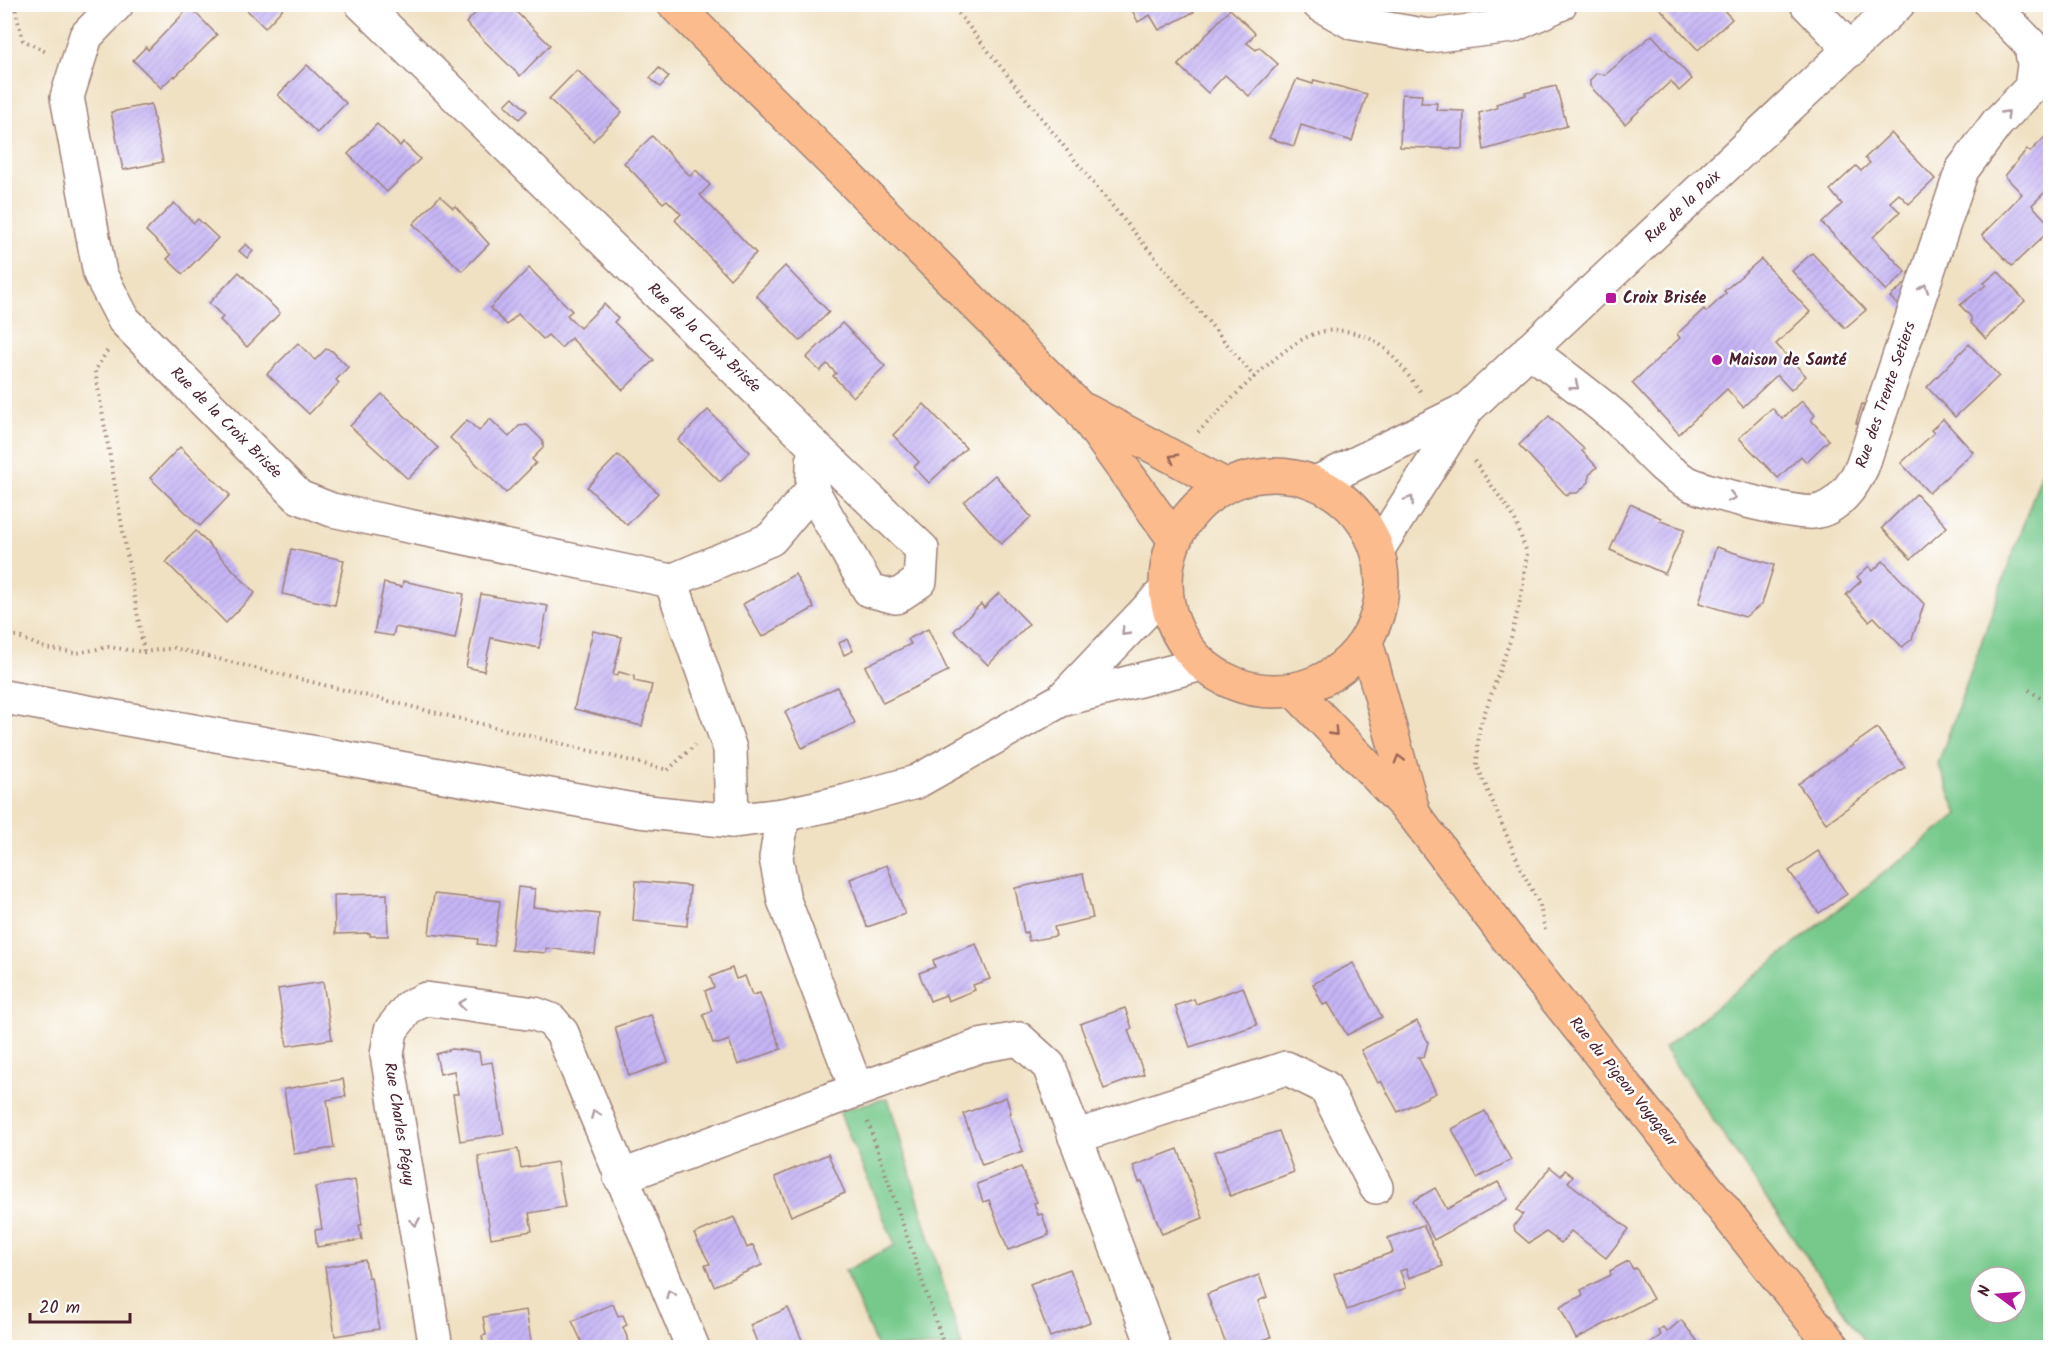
<svg xmlns="http://www.w3.org/2000/svg" width="2055" height="1352" viewBox="0 0 2055 1352" font-family="Kalam,sans-serif">
	<defs>
		<pattern id="building-hatch" width="6" height="6" patternUnits="userSpaceOnUse" patternTransform="scale(1.5)"><rect width="6" height="6" fill="#c6b5f5"/><path d="M-1 1l2-2M0 6l6-6M5 7l2-2" fill="none" stroke="#ac9bd2"/></pattern>
	</defs>
	<rect width="100%" height="100%" fill="#fff"/>
	<filter id="ink" filterUnits="userSpaceOnUse"><feTurbulence type="fractalNoise" baseFrequency=".0167" numOctaves="2"/><feDisplacementMap in="SourceGraphic" scale="12" xChannelSelector="R" yChannelSelector="G"/><feConvolveMatrix kernelMatrix="1 2 1 2 8 2 1 2 1" color-interpolation-filters="sRGB"/></filter>
	<filter id="wash" filterUnits="userSpaceOnUse"><feTurbulence type="fractalNoise" baseFrequency=".008" numOctaves="4" result="noise"/><feDisplacementMap in="SourceGraphic" scale="24" xChannelSelector="R" yChannelSelector="G"/><feGaussianBlur stdDeviation="1.35" result="paint"/><feColorMatrix in="noise" values="0 0 0 0 0 0 0 0 0 0 0 0 0 0 0 0 0 1.4 0 .05"/><feComposite in="paint" operator="in"/></filter>
	<g filter="url(#wash)">
		<rect width="100%" height="100%" fill="#f0e1c3"/>
		<g fill="#76c98b" stroke="#60745b" stroke-width="1.5" fill-rule="evenodd">
			<path d="M2050,449v898h-182l-204,-299 294,-234 -20,-50zM1980,1277h36v36h-36z"/>
			<path d="M888,1098l74,249h-85l-32,-76 50,-26 -56,-134z"/>
		</g>
		<g id="blocks">
			<g fill="url(#building-hatch)">
				<path d="M241,4h46l-22,24z"/>
				<path d="M484,4h24l42,41 -30,31 -54,-53z"/>
				<path d="M1129,4h61l4,8 -35,18 -9,-15 -12,7z"/>
				<path d="M1656,4h62l14,15 -34,31z"/>
				<path d="M190,7l27,28 -42,42 -1,-2 -13,13 -28,-28 13,-13 2,3z"/>
				<path d="M1230,9l25,24 -8,10 9,7 3,-3 19,17 -29,32 -24,-21 -17,18 -30,-28z"/>
				<path d="M1652,35l40,44 -13,12 -8,-10 -46,43 -35,-38v-6l7,-7 8,2z"/>
				<path d="M307,65l39,38 -29,30 -39,-38z"/>
				<path d="M659,68l10,9 -9,10 -10,-9z"/>
				<path d="M577,70l45,42 -29,29 -44,-42z"/>
				<path d="M1297,79l16,5 1,-4 53,14 -15,47 -51,-16 -7,21 -25,-8z"/>
				<path d="M1556,86l11,40 -83,24 -5,-37 18,-5 -1,-4 30,-9 -1,-2z"/>
				<path d="M1402,94l20,1 -1,8h16l-1,7 28,1 -1,38 -63,-2z"/>
				<path d="M513,97l14,14 -8,8 -14,-14z"/>
				<path d="M151,104l12,58 -40,8 -12,-58z"/>
				<path d="M377,124l23,22 3,-4 17,17 -33,33 -39,-38z"/>
				<path d="M2050,132v55l-18,18 18,20v5l-38,36 -30,-31 40,-41 -17,-18 22,-27 3,3z"/>
				<path d="M1891,133l44,46 -26,25 -10,-10 -9,8 10,10 -27,25 33,35 -20,19 -64,-68 20,-19 -12,-14 26,-24 5,5 9,-8 -5,-5z"/>
				<path d="M652,136l38,40 6,-6 14,15 -10,10 56,58 -26,26 -55,-59 6,-6 -14,-14 -4,3 -39,-40z"/>
				<path d="M440,196l13,12 2,-2 34,38 -27,27 -49,-47z"/>
				<path d="M174,203l20,20 4,-4 20,19 -35,36 -16,-15 4,-4 -25,-24z"/>
				<path d="M246,244l7,7 -6,7 -8,-7z"/>
				<path d="M1812,253l54,57 -21,18 -53,-57z"/>
				<path d="M1761,259l49,53 -34,32 30,32 -15,14 -14,-15 -34,32 -16,-18 -48,45 -47,-51 48,-45 -3,-4 27,-25 2,3 20,-19 -2,-2z"/>
				<path d="M785,266l44,46 -29,29 -44,-46z"/>
				<path d="M529,268l43,43 -5,4 13,13 24,-24 14,14 -4,4 40,38 -31,30 -52,-52 -10,10 -13,-13 -5,4 -25,-25 -11,11 -17,-17z"/>
				<path d="M1998,271l27,30 -39,38 -15,-16v-6l-11,-12 26,-20 -2,-2z"/>
				<path d="M239,272l41,41 -33,34 -27,-27 3,-3 -14,-14z"/>
				<path d="M1907,282l12,12 -11,21 -18,-18z"/>
				<path d="M842,323l43,43 -32,31 -20,-21 3,-3 -9,-9 -7,7 -14,-13z"/>
				<path d="M298,343l17,17 11,-11 6,2 16,16 -12,13 3,3 -30,31 -42,-40z"/>
				<path d="M1969,344l30,32 -44,41 -28,-30z"/>
				<path d="M382,394l56,54 -30,31 -58,-53z"/>
				<path d="M1802,401l13,14 -4,5 18,20 -23,22 -5,-6 -23,22 -39,-40 33,-30 10,11z"/>
				<path d="M924,404l42,44 -37,35 -15,-16 5,-5 -26,-27z"/>
				<path d="M1862,404l10,4 -6,18 -10,-3z"/>
				<path d="M708,410l42,42 -30,30 -42,-42z"/>
				<path d="M1549,416l35,33 -2,2 15,16 -8,8v7l-12,11h-7l-3,3 -48,-51z"/>
				<path d="M490,419l19,18 10,-11 8,-1 16,16v7l-11,11 4,4 -30,30 -56,-55 17,-18 12,11z"/>
				<path d="M1943,419l30,33 -44,41 -28,-30 33,-30 -3,-3z"/>
				<path d="M180,447l50,48 -30,31 -50,-48z"/>
				<path d="M618,455l40,38 -31,32 -40,-38z"/>
				<path d="M995,475l36,42 -30,27 -37,-42z"/>
				<path d="M1916,494l31,33 -36,32 -29,-31z"/>
				<path d="M1630,504l31,14 -1,3 25,8 -20,45 -55,-24z"/>
				<path d="M196,531l59,62 -29,30 -60,-61z"/>
				<path d="M1716,547l58,18 -12,39 -17,13 -46,-14z"/>
				<path d="M291,549l53,11 -9,45 -53,-11z"/>
				<path d="M1883,561l41,43 -12,35 -10,8 -28,-30 -5,4 -23,-26 15,-14 -4,-4 12,-11 4,5z"/>
				<path d="M795,574l19,34 -52,29 -19,-33z"/>
				<path d="M403,581l61,13 -9,45 -60,-12 -2,9 -19,-3 10,-50 18,4z"/>
				<path d="M999,593l30,31 -41,41 -34,-34 27,-27 3,4z"/>
				<path d="M481,594l67,12 -9,42 -48,-10 -7,33 -18,-4z"/>
				<path d="M928,629l20,42 -65,32 -18,-37 46,-22 -3,-5z"/>
				<path d="M593,631l29,6 -9,38 4,1 2,-4 15,4v5l18,4 -10,41 -68,-17z"/>
				<path d="M847,639l6,12 -9,4 -5,-12z"/>
				<path d="M837,687l18,36 -53,25 -17,-36z"/>
				<path d="M1877,728l28,39 -79,56 -28,-39z"/>
				<path d="M1818,851l29,43 -28,19 -30,-42z"/>
				<path d="M887,865l18,49 -38,13 -17,-48z"/>
				<path d="M1083,874l10,44 -39,9 2,9 -27,5 -2,-9 -3,1 -9,-45z"/>
				<path d="M636,881l54,5 -3,40 -54,-5z"/>
				<path d="M518,887l17,2 -2,18 66,7 -4,40 -49,-6v5l-35,-3z"/>
				<path d="M387,894l1,42h-18v-3l-35,1 -1,-39z"/>
				<path d="M434,894l66,7 -6,45 -17,-2 1,-5 -49,-5z"/>
				<path d="M976,944l14,35 -17,6 2,5 -27,11 -2,-6 -16,6 -11,-28 16,-6 -2,-7z"/>
				<path d="M1353,963l29,54 -35,18 -19,-32 -5,2 -10,-21z"/>
				<path d="M732,968l4,11 9,-3 7,19 8,-2 21,56 -43,16 -9,-25 -11,4 -5,-1 -10,-28 9,-4 -7,-20 9,-4 -4,-10z"/>
				<path d="M323,982l9,57 -45,7 -9,-57z"/>
				<path d="M1243,987l14,38 -67,22 -15,-41 19,-7 2,5z"/>
				<path d="M1125,1008l7,20 -4,2 16,44 -40,15 -24,-65z"/>
				<path d="M651,1015l17,47 -39,14 -14,-49z"/>
				<path d="M1417,1021l11,21 -4,15h-6l18,36 -38,19 -17,-31 -3,2 -17,-33z"/>
				<path d="M452,1049l27,3 2,12 11,-2 12,72 -44,7 -7,-47h5l-4,-23 -14,3 -4,-20z"/>
				<path d="M343,1079l3,17 -19,4 7,48 -40,6 -10,-65z"/>
				<path d="M1006,1097l5,16 -2,1 14,37 -41,14 -19,-51z"/>
				<path d="M1485,1111l26,49 -34,18 -25,-49z"/>
				<path d="M1279,1131l15,41 -64,24 -16,-44z"/>
				<path d="M518,1149l3,19 36,-6 8,45 -36,6 3,18 -41,7 -13,-82z"/>
				<path d="M1178,1149l25,69 -41,16 -20,-53 -3,1 -6,-16z"/>
				<path d="M828,1154l17,39 -54,23 -16,-39z"/>
				<path d="M1021,1167l16,35 -3,1 4,12 4,-1 7,21 -41,15 -19,-50 -6,2 -6,-18z"/>
				<path d="M1550,1167l11,9 4,-6 8,6 -5,6 61,47 -23,29 -35,-27 -10,12 -15,-11 -17,11 -14,-12 -1,-5 9,-12 -6,-4z"/>
				<path d="M355,1180l7,45h-3l3,15 -45,7 -2,-17 7,-1 -7,-42z"/>
				<path d="M1498,1182l10,17 -74,41 -21,-39 22,-13 12,21z"/>
				<path d="M734,1217l13,31 6,-3 9,20 -48,21 -9,-21 5,-1 -16,-30z"/>
				<path d="M1423,1225l20,41 -34,12 -3,-9 -6,2 6,17 -59,22 -13,-36 59,-22 -5,-14z"/>
				<path d="M365,1260l3,17h3l8,52 -44,7 -10,-69z"/>
				<path d="M1628,1261l5,8 3,-1 17,31 -77,40 -16,-32 23,-12 -2,-5 30,-15 -1,-4z"/>
				<path d="M1070,1269l20,53 -40,15 -20,-53z"/>
				<path d="M1259,1275l8,22 -9,4 13,36 -27,10h-17l-20,-53z"/>
				<path d="M613,1304l5,12 5,-1 4,10 -4,2 6,15 -6,3 1,2h-40l-12,-26z"/>
				<path d="M788,1308l17,39h-46l-9,-22z"/>
				<path d="M526,1310l6,37h-48l-2,-11 4,-1 -3,-18z"/>
				<path d="M1681,1320l21,27h-57l16,-12 -3,-4 5,-4 4,5z"/>
			</g>
		</g>
	</g>
	<g filter="url(#ink)">
		<use href="#blocks" fill-opacity="0" stroke="#9d8077" stroke-width="1.5"/>
		<g fill="none" stroke-linecap="round" stroke-linejoin="round">
			<g stroke="#9d8077" stroke-width="36">
				<g id="minor">
					<path d="M117,4l-31,32 -19,61 33,177 24,46 175,177 33,13 339,71 59,168 2,72"/>
					<path d="M362,4l452,442 -2,44 -41,49 -100,42"/>
					<path d="M1319,4l34,19 76,13 83,-10 48,-22"/>
					<path d="M1807,4l44,46"/>
					<path d="M1529,350c29,22 59,44 86,67 24,21 46,54 75,67 17,8 107,31 124,28 23,-3 39,-26 48,-45l100,-297 35,-47 34,-35 3,-23 -3,-20 -40,-41"/>
					<path d="M1318,482l149,-73 431,-405"/>
					<path d="M812,490l57,100 27,7 24,-16 2,-32 -108,-103"/>
					<path d="M1378,549l89,-140"/>
					<path d="M4,697l635,114 93,10 51,-6 64,-14 69,-19 145,-82 141,-36"/>
					<path d="M1061,700l105,-110"/>
					<path d="M857,1090l122,-44 40,-7 30,27 105,282"/>
					<path d="M1075,1137l211,-69 39,19 51,100"/>
					<path d="M620,1177l237,-87 -73,-190 -8,-42 7,-43"/>
					<path d="M436,1348l-49,-293 4,-25 18,-23 17,-8 109,15 16,6 11,13 131,315"/>
				</g>
			</g>
			<g stroke="#9d8077" stroke-width="36">
				<g id="major">
					<path d="M674,4l404,402 96,133"/>
					<path d="M1087,411l138,74"/>
					<circle cx="1274" cy="583" r="108"/>
					<path d="M1366,642l47,169"/>
					<path d="M1294,690l120,125 91,120 329,413"/>
				</g>
			</g>
			<g stroke="#9d8077" stroke-width="4" stroke-dasharray="1.5 4.5" stroke-linecap="butt">
				<path d="M14,4l9,36 23,12"/>
				<path d="M951,4l134,169 170,205"/>
				<path d="M107,351l-12,20 49,281"/>
				<path d="M1198,432c29,-27 80,-85 116,-98 22,-8 51,-2 69,13 15,12 27,32 39,46"/>
				<path d="M1474,461l40,56 13,36 -5,39 -11,46 -32,91 -2,36 44,104 19,36 5,25"/>
				<path d="M4,631l41,17 32,5 31,-6 36,5 30,-4 494,122 27,-25"/>
				<path d="M2029,690l21,15"/>
				<path d="M868,1122l77,226"/>
			</g>
			<use href="#minor" stroke="#fff" stroke-width="33"/>
			<use href="#major" stroke="#fbbb8d" stroke-width="33"/>
		</g>
		<defs><path id="oneway-chevron" d="M-2-3.5L2.5 0L-2 3.5" fill="none" stroke-width="1.6" stroke-linecap="round" stroke-linejoin="round" transform="scale(1.5)"/></defs>
		<g stroke="#ae9aa0">
			<use href="#oneway-chevron" transform="translate(2006 114) rotate(-46)"/>
			<use href="#oneway-chevron" transform="translate(1924 288) rotate(-71)"/>
			<use href="#oneway-chevron" transform="translate(1575 386) rotate(38)"/>
			<use href="#oneway-chevron" transform="translate(1732 497) rotate(13)"/>
			<use href="#oneway-chevron" transform="translate(1410 500) rotate(-57)"/>
			<use href="#oneway-chevron" transform="translate(1125 632) rotate(134)"/>
			<use href="#oneway-chevron" transform="translate(462 1004) rotate(-172)"/>
			<use href="#oneway-chevron" transform="translate(595 1114) rotate(-112)"/>
			<use href="#oneway-chevron" transform="translate(415 1222) rotate(80)"/>
			<use href="#oneway-chevron" transform="translate(670 1294) rotate(-113)"/>
		</g>
		<g stroke="#9a6557">
			<use href="#oneway-chevron" transform="translate(1173 458) rotate(-152)"/>
			<use href="#oneway-chevron" transform="translate(1334 732) rotate(46)"/>
			<use href="#oneway-chevron" transform="translate(1399 759) rotate(-106)"/>
		</g>
	</g>
	<g fill="#b5179e" stroke="#fff" stroke-width="2">
		<rect x="1605" y="292" width="12" height="12" rx="3"/>
		<circle cx="1717" cy="360" r="6"/>
	</g>
	<g text-anchor="middle" dominant-baseline="central" stroke-width="5" stroke-linejoin="round" paint-order="stroke">
		<g font-size="16" fill="#4a1f2b" stroke="#fff">
			<text transform="translate(1683 207) rotate(-43)">Rue de la Paix</text>
			<text transform="translate(704 338) rotate(44)">Rue de la Croix Brisée</text>
			<text transform="translate(1886 395) rotate(-71)">Rue des Trente Setiers</text>
			<text transform="translate(226 423) rotate(45)">Rue de la Croix Brisée</text>
			<text transform="translate(1623 1082) rotate(51)">Rue du Pigeon Voyageur</text>
			<text transform="translate(399 1124) rotate(81)">Rue Charles Péguy</text>
		</g>
		<g font-size="16" font-weight="bold" fill="#4a1f2b" stroke="#fff" text-anchor="start">
			<text x="1623" y="298">Croix Brisée</text>
			<text x="1729" y="360">Maison de Santé</text>
		</g>
	</g>
	<rect width="2055" height="1352" fill="none" stroke="#fff" stroke-width="24"/>
	<g transform="translate(1998 1295) rotate(286)"><circle r="28" fill="#ffffff" stroke="#b7a5aa" stroke-width="1.5"/>
	<path d="M0-4.5L10 22L0 15L-10 22Z" fill="#b5179e"/>
	<text y="-9" font-size="16" font-weight="bold" text-anchor="middle" fill="#4a1f2b">N</text>
	</g>
	<path d="M30 1313v9h100v-9" fill="none" stroke="#4a1f2b" stroke-width="3"/>
	<text x="39" y="1313" font-size="18" fill="#4a1f2b" stroke="#ffffff" stroke-width="4.5" paint-order="stroke">20 m</text>
</svg>
